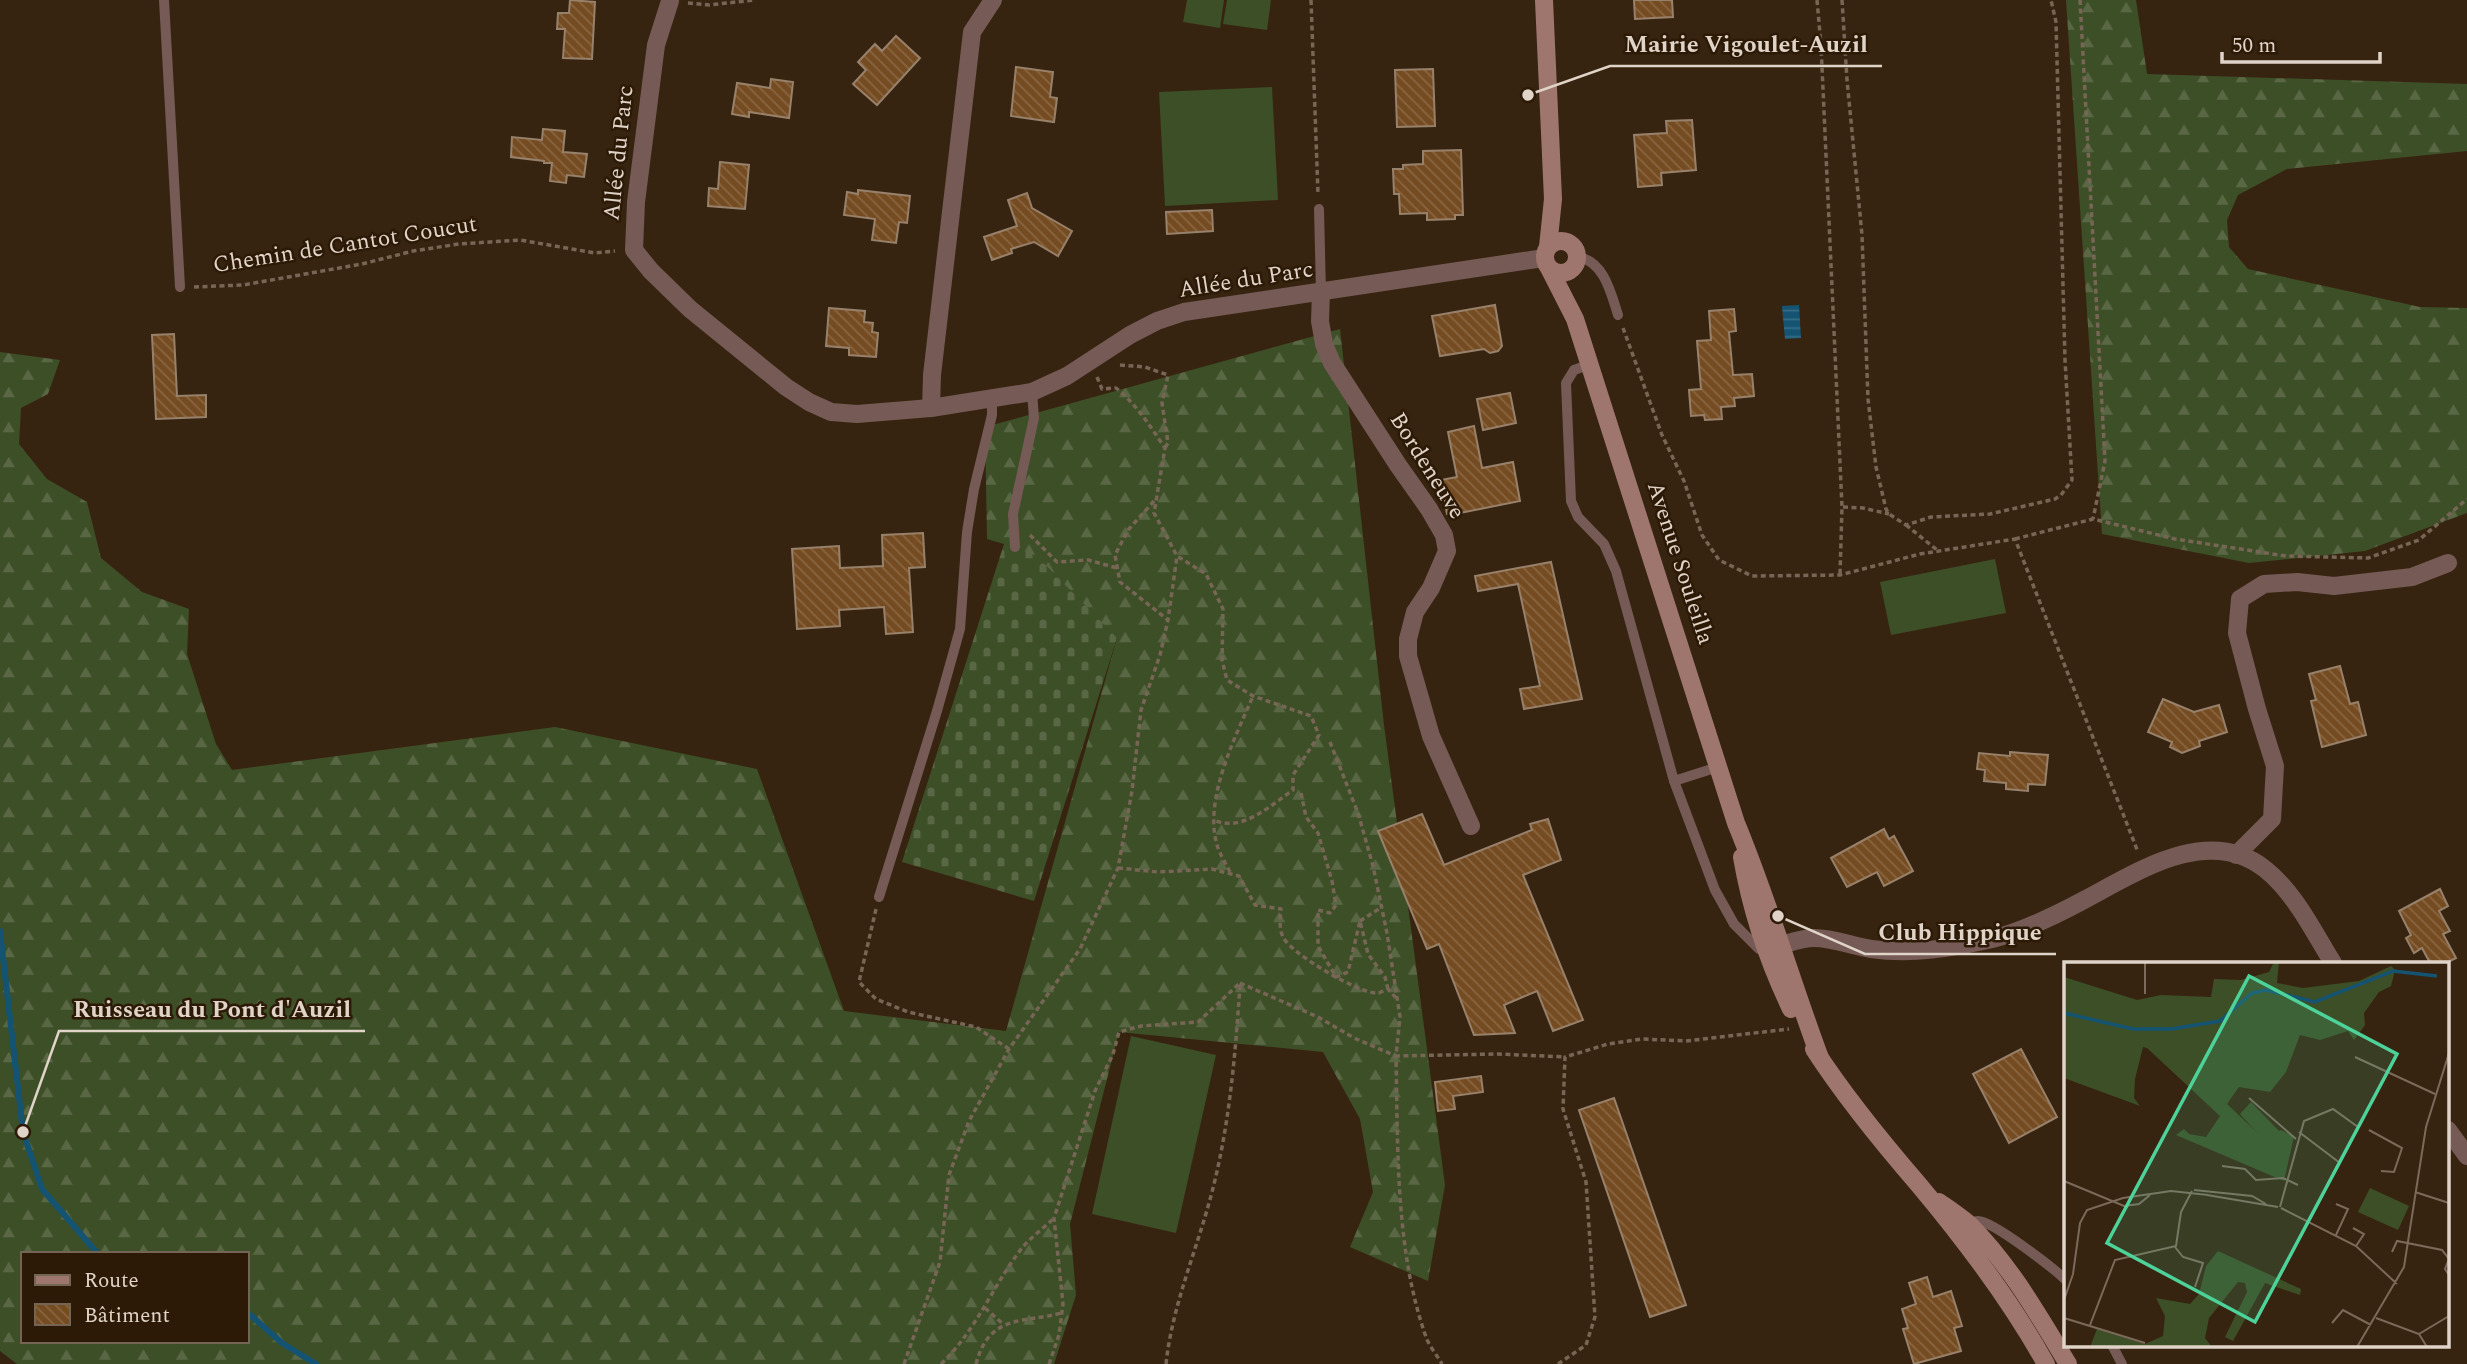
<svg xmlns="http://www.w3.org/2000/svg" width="2467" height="1364" viewBox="0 0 2467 1364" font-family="Spectral,serif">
	<defs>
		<pattern id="forest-firs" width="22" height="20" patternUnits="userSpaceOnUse" patternTransform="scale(1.75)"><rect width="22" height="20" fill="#3d4f27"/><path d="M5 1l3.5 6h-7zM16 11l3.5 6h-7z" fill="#596745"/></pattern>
		<pattern id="cemetery-stones" width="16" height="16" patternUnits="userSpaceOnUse" patternTransform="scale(1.75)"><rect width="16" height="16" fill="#3d4f27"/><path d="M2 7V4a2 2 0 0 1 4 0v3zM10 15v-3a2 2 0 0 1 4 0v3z" fill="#596745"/></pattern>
		<pattern id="water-rules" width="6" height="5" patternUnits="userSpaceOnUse" patternTransform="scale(1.75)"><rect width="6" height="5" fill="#145472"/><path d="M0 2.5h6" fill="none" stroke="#366c85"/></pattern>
		<pattern id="building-back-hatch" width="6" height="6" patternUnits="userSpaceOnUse" patternTransform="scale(1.75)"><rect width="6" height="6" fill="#754c22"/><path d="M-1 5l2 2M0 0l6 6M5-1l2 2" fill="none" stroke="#886541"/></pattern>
	</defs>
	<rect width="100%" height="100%" fill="#372410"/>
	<g fill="url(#forest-firs)" fill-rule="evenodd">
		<path d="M2066,0h70l11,74 320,10v67l-180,18 -49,26 -11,25 2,27 19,22 172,38 47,1v205l-102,38 -116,12 -147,-29z"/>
		<path d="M1340,329l44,396 61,460 -17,96 -78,-34 23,-55 -13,-73 -37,-67 -204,-20 -49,192 6,71 -22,69h-1037l-17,-13v-999l60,8 -12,34 -27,14 -2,36 28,35 40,23 14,56 41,34 47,17 -2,45 29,90 16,26 323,-43 202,42 87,242 162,20 111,-393 -113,-94 -17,-5 -2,-112zM23,1254h224v87h-224z"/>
	</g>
	<path fill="url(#cemetery-stones)" d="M1004,544l33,12 80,82 -83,263 -132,-39z"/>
	<g fill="#3d4f27">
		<path d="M1187,0h37l-4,28 -37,-6z"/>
		<path d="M1227,0h44l-4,30 -44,-6z"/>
		<path d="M1272,87l6,113 -113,6 -6,-114z"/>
		<path d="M1995,559l11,54 -115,22 -11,-53z"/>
		<path d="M1131,1036l85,19 -40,178 -84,-19z"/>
	</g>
	<path fill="url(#water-rules)" d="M1799,305l2,33 -16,1 -3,-33z"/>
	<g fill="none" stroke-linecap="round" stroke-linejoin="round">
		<g stroke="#145472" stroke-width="6">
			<path d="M0,931l23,201 19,57 56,65"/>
			<path d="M247,1312l35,31 34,21"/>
		</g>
	</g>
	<g fill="url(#building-back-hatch)" stroke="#98816b" stroke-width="2">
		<path d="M570,0l25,2 -3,57 -29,-1 2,-29h-8l1,-16h11z"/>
		<path d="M1634,0h38l1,17 -38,2z"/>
		<path d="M896,36l24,22 -43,47 -24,-21 13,-14 -8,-8 17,-18 7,7z"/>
		<path d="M1016,67l37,5 -3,25 7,1 -3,24 -43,-6z"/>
		<path d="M1433,69l2,57 -38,1 -2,-57z"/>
		<path d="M771,79l22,3 -4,36 -40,-6v5l-17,-3 5,-31 33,5z"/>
		<path d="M1692,120l4,50 -35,3 1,12 -24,2 -4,-52 33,-2 -1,-12z"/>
		<path d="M543,129l22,2 -2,21 24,2 -3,23 -17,-2 -1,8 -16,-2 2,-18h-8v-2l-33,-4 1,-20 30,3z"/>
		<path d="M1461,150l2,65h-8v4l-28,1v-7l-27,1 -1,-20h-5l-1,-25h10v-4l20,-1v-13z"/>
		<path d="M720,162l29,3 -4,44 -37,-3 1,-18 9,1z"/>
		<path d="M858,190l52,6 -3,27 -8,-1 -3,21 -24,-3 3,-21 -31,-4 3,-23 11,2z"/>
		<path d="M1027,193l5,15 40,23 -14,25 -24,-14 -23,7 1,4 -20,7 -8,-23 33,-11 -9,-26z"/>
		<path d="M1212,210l1,21 -46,3 -1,-22z"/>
		<path d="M1495,305l7,41 -4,5 -8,2 -6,-4 -44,7 -8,-40z"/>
		<path d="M829,308l36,3 -1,11 9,1 -1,9 6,1 -2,24 -27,-2v-7l-23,-2z"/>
		<path d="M1734,309l2,22 -7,1 4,43 19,-1 2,22 -20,2 1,8 -14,1 1,12 -17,1 -1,-5 -13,1 -2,-26 12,-1 -4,-48 14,-1 -2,-29z"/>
		<path d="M174,334l3,62 29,-1v22l-50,2 -4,-84z"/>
		<path d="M1510,393l6,30 -33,7 -6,-31z"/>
		<path d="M1474,426l8,42 31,-6 7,39 -70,14 -3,-1 -6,-34 16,-3 -9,-45z"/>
		<path d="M923,533l2,34 -16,1 4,64 -27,2 -2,-27 -45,3 1,16 -43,3 -5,-80 47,-3 1,22 43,-2 -1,-31z"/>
		<path d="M1551,562l31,137 -58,10 -4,-20 20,-3 -22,-102 -40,7 -3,-15z"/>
		<path d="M2340,666l10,38 8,-2 8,33 -44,12 -11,-46 5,-1 -7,-26z"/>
		<path d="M2163,699l31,13 25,-7 8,27 -28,9 1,5 -18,7 -12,-6 2,-5 -24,-10z"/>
		<path d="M2010,752l38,3 -3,30 -17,-1v7l-22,-2v-6l-22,-2 1,-11 -8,-1 2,-16 31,3z"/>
		<path d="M1422,814l22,51 88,-35 -2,-6 18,-5 13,41 -38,15 60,145 -30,11 -16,-40 -33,14 11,28 -41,2 -35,-91 -12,5 -49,-118z"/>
		<path d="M1884,829l5,10 5,-3 19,35 -29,15 -7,-14 -30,15 -16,-29z"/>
		<path d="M2440,889l8,17 -9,5 11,20 -7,3 13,24 -10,5h-16l-8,-15 -8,5 -8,-15 5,-3 -12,-24z"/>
		<path d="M2021,1049l36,68 -48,26 -36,-69z"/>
		<path d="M1481,1076l2,16 -30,4 2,13 -17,2 -3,-29z"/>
		<path d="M1614,1098l72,207 -36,12 -71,-207z"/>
		<path d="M1927,1277l6,20 18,-6 11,35 -8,2 7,23 -47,13 -11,-35 5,-1 -6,-19 14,-5 -7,-21z"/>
	</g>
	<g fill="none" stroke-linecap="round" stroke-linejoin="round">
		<g stroke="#765" stroke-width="3.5" stroke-dasharray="5 3.5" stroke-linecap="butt">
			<path d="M1311,0l7,194"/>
			<path d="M1817,0l4,45 21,462 -2,68"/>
			<path d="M1842,0l5,80 15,155 6,164 8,68 10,42 3,5 17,11 25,-8 59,-3 65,-15 6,-4 11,-15 -7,-120 -9,-338 -5,-22"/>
			<path d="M2080,0l25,461 -12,58"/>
			<path d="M688,3l21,2 45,-5"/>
			<path d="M194,287l49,-2 119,-21 51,-13 46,-7 61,-4 75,13 20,-2"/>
			<path d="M1623,328l39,107 22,46 18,54 17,25 33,16 88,-1 80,-21 95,-15 123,313"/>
			<path d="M1120,365l25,2 23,8 -6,28 6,40 -3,5"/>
			<path d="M1097,377l5,12 14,-1c21,17 34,38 49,60l-11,65 23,43 29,18 17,35 -1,51 5,20 26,16 58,20 8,19 -26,40v15c-22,15 -51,43 -79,30"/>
			<path d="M1154,501l-26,29 -13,25 5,27 48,38"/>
			<path d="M1843,507l20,1 26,6"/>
			<path d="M1906,525l31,25"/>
			<path d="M1030,535l27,27 31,-2 29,8"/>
			<path d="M2015,539l78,-20 82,20 111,17 82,2 51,-18 48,-41"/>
			<path d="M1330,742l28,71 15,53 14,67 13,84 -4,39 102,-2 67,3"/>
			<path d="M1301,793l5,24 12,16 14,48 4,24 -6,8 -12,-3v36l18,31 12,-5 12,-51 8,33 17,23 3,12"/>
			<path d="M1118,868l40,4 54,-3 27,7 16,29 26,4c-1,9 -2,20 2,28 6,15 77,58 95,56 2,0 7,-3 10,-4l9,10"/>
			<path d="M1230,872c-4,-8 -9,-16 -12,-24 -16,-46 17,-110 35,-152"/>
			<path d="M876,909l-17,73 17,17 32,13 68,15 33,22"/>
			<path d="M1360,921l22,-14"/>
			<path d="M1240,983l78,34 36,21 42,18c2,91 -1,194 30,281 3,9 11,18 16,27"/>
			<path d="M985,1308l18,16"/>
			<path d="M904,1364l36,-102 9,-87 20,-54 40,-72 71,-100 38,-81 14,-77 9,-81 19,-55 8,-35 9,-64"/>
			<path d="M941,1364c35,-33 52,-79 81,-116 9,-11 22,-20 32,-30"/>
			<path d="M976,1364c13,-50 47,-41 86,-51"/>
			<path d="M1049,1364l10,-29 4,-31 -9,-86 41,-127 18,-37 6,-22 22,-6 57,-4 42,-39"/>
			<path d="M1166,1364c6,-56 28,-107 43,-161 20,-71 26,-144 31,-218"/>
			<path d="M1558,1364l28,-19 9,-28 -9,-135 -23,-73 2,-52 43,-13 34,-5 44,2 103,-12"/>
		</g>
		<g stroke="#755a55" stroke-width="10">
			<path d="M164,0l16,287"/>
			<path d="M1319,209l2,83"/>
			<path d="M1578,257c26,4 33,36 40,58"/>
			<path d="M1588,365l-14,5 -8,13 5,118 7,16 26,27 12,27 58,210 41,109 19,34 25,25 6,-1"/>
			<path d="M1015,547l-2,-33 21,-96 -2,-26"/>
			<path d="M1674,781l44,-14"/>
			<path d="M879,897l58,-186 23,-82 7,-97 7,-43 18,-74v-16"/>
			<path d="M1968,1226c4,-3 5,-5 10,-5 15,0 75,47 88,59"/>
			<path d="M2112,1345l10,19"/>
		</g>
		<g stroke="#755a55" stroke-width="18">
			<path d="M670,1l-14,44 -20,157 -2,48 17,21 39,38 96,78 23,15 22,10 26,2 74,-6 101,-16 35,-16 63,-41 27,-14 27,-9 360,-54"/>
			<path d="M1321,292l-1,29 4,23 8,19 66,102 31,44 15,26 3,16 -16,37 -16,24 -7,27v17l23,80 40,90"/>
			<path d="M931,408l1,-33 40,-343 21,-32"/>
			<path d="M2236,855l36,-36 3,-53 -18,-57 -20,-76 3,-34 24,-15 33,-2 37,4 78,-9 36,-14"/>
			<path d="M1768,948c15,-2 30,-10 46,-10 19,0 38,8 57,11 41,6 81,-1 121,-10 28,-7 66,-25 92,-39 53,-28 124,-76 181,-31 30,24 48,62 68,94"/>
			<path d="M2448,1130l19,26"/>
		</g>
		<g stroke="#9f766e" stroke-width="18">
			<path d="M1544,0l9,199 -5,48"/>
			<circle cx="1561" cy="257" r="16"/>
			<path d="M1550,270l25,49 161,504c32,77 55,157 84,235"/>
			<path d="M1742,857c9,53 26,104 49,152"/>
			<path d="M1814,1049c31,48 67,92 105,136 46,55 92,116 127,179"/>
			<path d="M1939,1202c10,7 22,15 31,23 40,40 69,91 98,139"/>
		</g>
	</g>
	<g text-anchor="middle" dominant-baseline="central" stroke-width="5" stroke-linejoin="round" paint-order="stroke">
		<g font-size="23" fill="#e0d3c7" stroke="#2c1a07">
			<text transform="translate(619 153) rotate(-84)">Allée du Parc</text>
			<text transform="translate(345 245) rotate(-9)">Chemin de Cantot Coucut</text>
			<text transform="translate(1246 280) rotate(-9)">Allée du Parc</text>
			<text transform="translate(1427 466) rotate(58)">Bordeneuve</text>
			<text transform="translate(1680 563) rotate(72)">Avenue Souleilla</text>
		</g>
	</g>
	<g transform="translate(2064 962)">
		<rect width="385" height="385" fill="#372410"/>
		<path d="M210,0h5l-2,21 26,5 56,-7 32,-15 4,4 -4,16 -12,6 -15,21 1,12 -11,15 -6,-9 -28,9 -20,-5 -14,37 -16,20 -31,-5 -12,17 36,34 18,-8 13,6 -10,45 -108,-46 8,-6 5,5 17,3 14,-21 -73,-68 -4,-1 -8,32 -1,19 6,8 -76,-28v-101l73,23 24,-5 50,2 3,-18 27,1 28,-8zM154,289l83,38 -1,6 -35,-12 -32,58 -8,-4 22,-45 -2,-9 -7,-1 -29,36 -4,20 7,9h-122l7,-18 48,15 18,-8 2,-20 -9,-18 34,6 9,-10 7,-28z" fill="#3d4f27"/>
		<path d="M187,140l29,30 -3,3 -14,4 -23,-25z" fill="#3d4f27"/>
		<path d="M306,226l39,18 -11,24 -40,-18z" fill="#3d4f27"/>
		<path fill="none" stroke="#145472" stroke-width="3.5" d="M0,51l69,16h38l49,-8 32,-28 14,-3 49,12 78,-31 44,5"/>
		<path fill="none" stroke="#7b6a59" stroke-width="2" d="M81,0v32M291,95l80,37M185,136l47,41M305,168l33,18 -8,24 -13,-1M235,170l41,31M158,204l23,3 11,11 27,-2 15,7M0,219l60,25 15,-2 11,-9M130,228l58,6 14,8M351,230l34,11M143,233l71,12M216,245l24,-86 29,-12 25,18M217,246l75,38 41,38M289,266l11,6 -8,12M272,273l12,-26 -12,-5M111,285l8,10 20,6 -8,24M328,290l5,-11 45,9 7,9 -4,10 4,6M0,338l9,-26 7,-51 7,-13 36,-12 48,-7 37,4M0,356l81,25M312,356l43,16 8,13M268,361l11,-13 28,15M26,363l25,-65 61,-14 5,-34 11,-21M355,372l30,-18M293,385l47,-80 22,-140 23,-74"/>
		<path fill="#4dd39a" fill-opacity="0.15" stroke="#4dd39a" stroke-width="3.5" d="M185,14l148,78 -142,268 -148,-79z"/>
		<rect width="385" height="385" fill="none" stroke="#e0d3c7" stroke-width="3.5"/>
	</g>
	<path fill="none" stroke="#e0d3c7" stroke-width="2.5" d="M1528 95L1610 66H1882M1778 916L1865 954H2056M23 1132L59 1031H365"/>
	<g fill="#e0d3c7" stroke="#2c1a07" stroke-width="2.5">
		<circle cx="1528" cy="95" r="7"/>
		<circle cx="1778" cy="916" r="7"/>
		<circle cx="23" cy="1132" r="7"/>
	</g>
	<g font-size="24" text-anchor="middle" font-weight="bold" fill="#e0d3c7" stroke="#2c1a07" stroke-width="5" stroke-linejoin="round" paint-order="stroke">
		<text x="1746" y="52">Mairie Vigoulet-Auzil</text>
		<text x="1960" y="940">Club Hippique</text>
		<text x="212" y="1017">Ruisseau du Pont d'Auzil</text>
	</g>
	<rect x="21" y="1252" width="228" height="91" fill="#2c1a07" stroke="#746454" stroke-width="2"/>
	<rect x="35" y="1275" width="35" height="10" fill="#9f766e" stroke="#746454" stroke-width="2"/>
	<text x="84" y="1287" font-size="21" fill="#e0d3c7">Route</text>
	<rect x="35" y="1304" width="35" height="21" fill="url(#building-back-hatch)" stroke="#746454" stroke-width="2"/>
	<text x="84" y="1322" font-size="21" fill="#e0d3c7">Bâtiment</text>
	<path d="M2222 52v10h158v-10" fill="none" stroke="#e0d3c7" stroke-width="3.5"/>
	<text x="2232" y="52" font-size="21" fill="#e0d3c7" stroke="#2c1a07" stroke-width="5" paint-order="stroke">50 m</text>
</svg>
